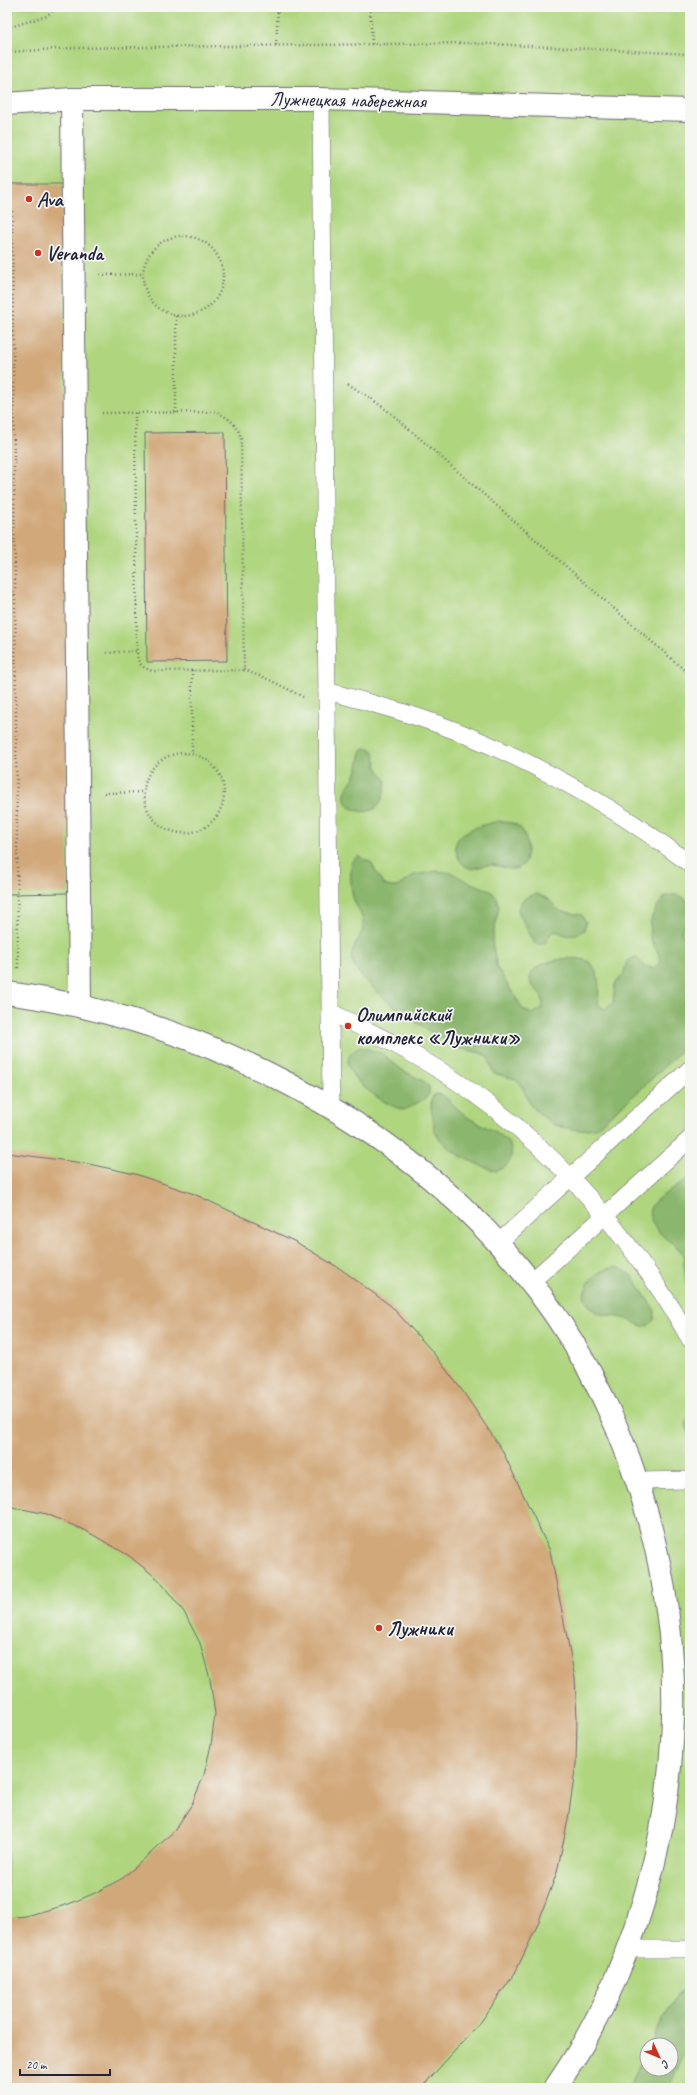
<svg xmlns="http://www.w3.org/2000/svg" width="697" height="2095" viewBox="0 0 697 2095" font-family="Caveat,sans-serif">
	<rect width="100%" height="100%" fill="#f6f6f2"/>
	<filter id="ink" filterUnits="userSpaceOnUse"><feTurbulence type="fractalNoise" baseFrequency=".025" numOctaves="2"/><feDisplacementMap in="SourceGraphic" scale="8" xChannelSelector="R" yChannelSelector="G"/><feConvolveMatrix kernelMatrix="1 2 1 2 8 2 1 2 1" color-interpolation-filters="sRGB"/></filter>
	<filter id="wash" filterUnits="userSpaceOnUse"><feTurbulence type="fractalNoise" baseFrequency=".012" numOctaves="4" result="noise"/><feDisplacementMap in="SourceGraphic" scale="16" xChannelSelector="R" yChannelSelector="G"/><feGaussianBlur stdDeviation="0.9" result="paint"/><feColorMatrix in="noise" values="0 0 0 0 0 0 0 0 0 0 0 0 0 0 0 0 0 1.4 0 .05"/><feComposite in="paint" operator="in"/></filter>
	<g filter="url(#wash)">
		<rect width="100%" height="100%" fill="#f4eadb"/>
		<path fill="#afd57e" stroke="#687c5c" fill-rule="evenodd" d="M7,7h683v2081h-683zM647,2045h24v24h-24z"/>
		<g fill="#8bb66d" stroke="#566c54">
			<path d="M366,748l8,3 3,16 9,14c-2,23 -12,39 -37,26 -11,-14 2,-22 7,-34 3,-6 3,-14 5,-21z"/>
			<path d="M499,821c4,1 9,1 13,2 17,5 17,28 12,41 -13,11 -22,0 -36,1 -6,1 -11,3 -16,4 -9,-3 -12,-7 -15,-15 -9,-24 28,-29 42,-33z"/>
			<path d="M359,856l12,7 12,21 8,3h6l17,-12 23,-4 15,2 16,9 22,8 6,7 3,10 -7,34 5,27 26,41 9,5 10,-5c5,-20 -17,-20 -11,-35 6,-14 48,-21 59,-11 11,11 9,26 8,41l6,5 3,-1 6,-5 2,-19 8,-9 4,-14 9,-4 9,9 9,3 7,-7c-1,-9 -7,-15 -10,-23 -5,-16 4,-31 14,-42 12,-6 28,1 24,17 -1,6 -5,12 -8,18l5,7h4v103l-50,48 -44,38 -17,2 -14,-2 -13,-4 -21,-18 -10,-21 -6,-6 -22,-6 -5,-16c-9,-7 -21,-5 -31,-10 -25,-12 -98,-61 -105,-87 -3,-13 11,-22 11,-34 1,-9 -6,-18 -9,-26 -4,-13 -4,-26 -2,-39z"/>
			<path d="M537,894l11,5 12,12 22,4 4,8 -2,7c-19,12 -20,0 -32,2l-8,12h-9l-17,-33c1,-11 9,-15 19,-17z"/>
			<path d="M361,1047l20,6 21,17 23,12 4,4v8l-3,4 -22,12c-20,-4 -83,-46 -43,-63z"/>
			<path d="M436,1094c11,0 21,16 30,22 13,10 51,19 45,41 -2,8 -8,11 -15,14 -19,-6 -50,-19 -60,-38 -3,-5 -2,-10 -3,-15 -1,-8 -4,-14 0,-22z"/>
			<path d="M690,1176v117c-7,-13 -5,-25 -7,-39 -6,-9 -16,-13 -23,-21 -30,-33 12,-37 30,-57z"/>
			<path d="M616,1267l8,3 8,6 23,35 -1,9c-10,12 -17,3 -27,-1 -19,-6 -36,1 -43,-25 5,-16 15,-25 32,-27z"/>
			<path d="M690,1414v23l-5,-15z"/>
			<path d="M690,1984v59l-10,17 -12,28h-40l19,-37v18h24v-24h-21c8,-15 25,-55 40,-61z"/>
		</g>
		<g id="blocks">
			<g fill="#d1a87a">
				<path d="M7,184h56l5,709 -60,1z"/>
				<path d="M225,432l2,229 -80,1 -2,-229z"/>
				<path d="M7,1153l77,10 51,11 59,20 102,48 46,28 49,36 40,44 33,43 38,57 48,101 25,127 2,40 -1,46 -8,55 -11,53 -20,54 -22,47 -35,50 -59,65h-414v-170l19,-2 43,-12 26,-11 28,-15 30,-27 22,-21 17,-26 12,-29 7,-30 4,-31 -5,-35 -10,-36 -16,-31 -25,-32 -31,-25 -42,-24 -39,-17 -40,-8z"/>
			</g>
		</g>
	</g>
	<g filter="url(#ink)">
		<use href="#blocks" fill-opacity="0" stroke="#6c6873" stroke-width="1"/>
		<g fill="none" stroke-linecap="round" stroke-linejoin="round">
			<g stroke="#6c6873" stroke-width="18">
				<g id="lane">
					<path d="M321,99l10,1008"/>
					<path d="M327,691c48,13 97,26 144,46 78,33 151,75 219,127"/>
					<path d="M330,1012c29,14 58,28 86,44 117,67 208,167 274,283"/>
					<path d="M497,1244l193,-175"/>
					<path d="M531,1282l159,-143"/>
					<path d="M637,1481l53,-1"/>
					<path d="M627,1949h63"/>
				</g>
			</g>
			<g stroke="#6c6873" stroke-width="24">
				<g id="street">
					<path d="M72,99l8,906"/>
					<path d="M7,104l65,-5h249l369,11"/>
					<path d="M7,993c191,26 387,124 511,273 109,130 164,307 154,475 -7,121 -48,248 -117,347"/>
				</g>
			</g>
			<g stroke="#6c6873" stroke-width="2.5" stroke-dasharray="1 3" stroke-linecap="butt">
				<path d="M370,7l2,37"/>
				<path d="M7,28l39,-12 11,-9"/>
				<path d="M276,45l2,-38"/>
				<path d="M7,52l66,-4 398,-5 219,11"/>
				<path d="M12,211l6,757"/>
				<circle cx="183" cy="276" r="40"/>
				<path d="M100,275l43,-1"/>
				<path d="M176,316v97"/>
				<path d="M348,384l21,13 23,17 298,261"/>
				<path d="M102,413l115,-1c13,7 21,13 24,27l3,231 -90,1c-11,-2 -17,-7 -17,-20l-33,2"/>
				<path d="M135,413l2,238"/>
				<path d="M192,670v84"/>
				<path d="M244,670l26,10 33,17"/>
				<circle cx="184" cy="793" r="40"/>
				<path d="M104,793l40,-1"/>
				<path d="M7,794h1"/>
			</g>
			<use href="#lane" stroke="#fff" stroke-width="17"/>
			<use href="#street" stroke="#fff" stroke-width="22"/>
		</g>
	</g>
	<g fill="#c8321e" stroke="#f6f6f2" stroke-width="1.5">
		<circle cx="29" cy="199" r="4"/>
		<circle cx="38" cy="253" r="4"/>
		<circle cx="348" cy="1026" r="4"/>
		<circle cx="379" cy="1628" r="4"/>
	</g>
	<g text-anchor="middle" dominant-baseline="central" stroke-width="3.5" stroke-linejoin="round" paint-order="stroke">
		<g font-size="20" fill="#22223b" stroke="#f6f6f2">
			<text transform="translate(348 100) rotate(1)">Лужнецкая набережная</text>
		</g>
		<g font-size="20" font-weight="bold" fill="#22223b" stroke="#f6f6f2" text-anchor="start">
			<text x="37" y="199">Ava</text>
			<text x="46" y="253">Veranda</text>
			<text x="356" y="1014">Олимпийский<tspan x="356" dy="23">комплекс «Лужники»</tspan></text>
			<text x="387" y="1628">Лужники</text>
		</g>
	</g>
	<rect width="697" height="2095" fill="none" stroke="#f6f6f2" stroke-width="24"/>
	<g transform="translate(659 2057) rotate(134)"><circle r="19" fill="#f6f6f2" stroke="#a1a1a9"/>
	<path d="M0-3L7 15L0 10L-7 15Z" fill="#c8321e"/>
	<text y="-6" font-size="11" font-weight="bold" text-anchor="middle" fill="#22223b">С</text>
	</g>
	<path d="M20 2069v6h90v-6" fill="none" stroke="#22223b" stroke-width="2"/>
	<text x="26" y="2069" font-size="12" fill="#22223b" stroke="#f6f6f2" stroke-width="3" paint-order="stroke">20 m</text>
</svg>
